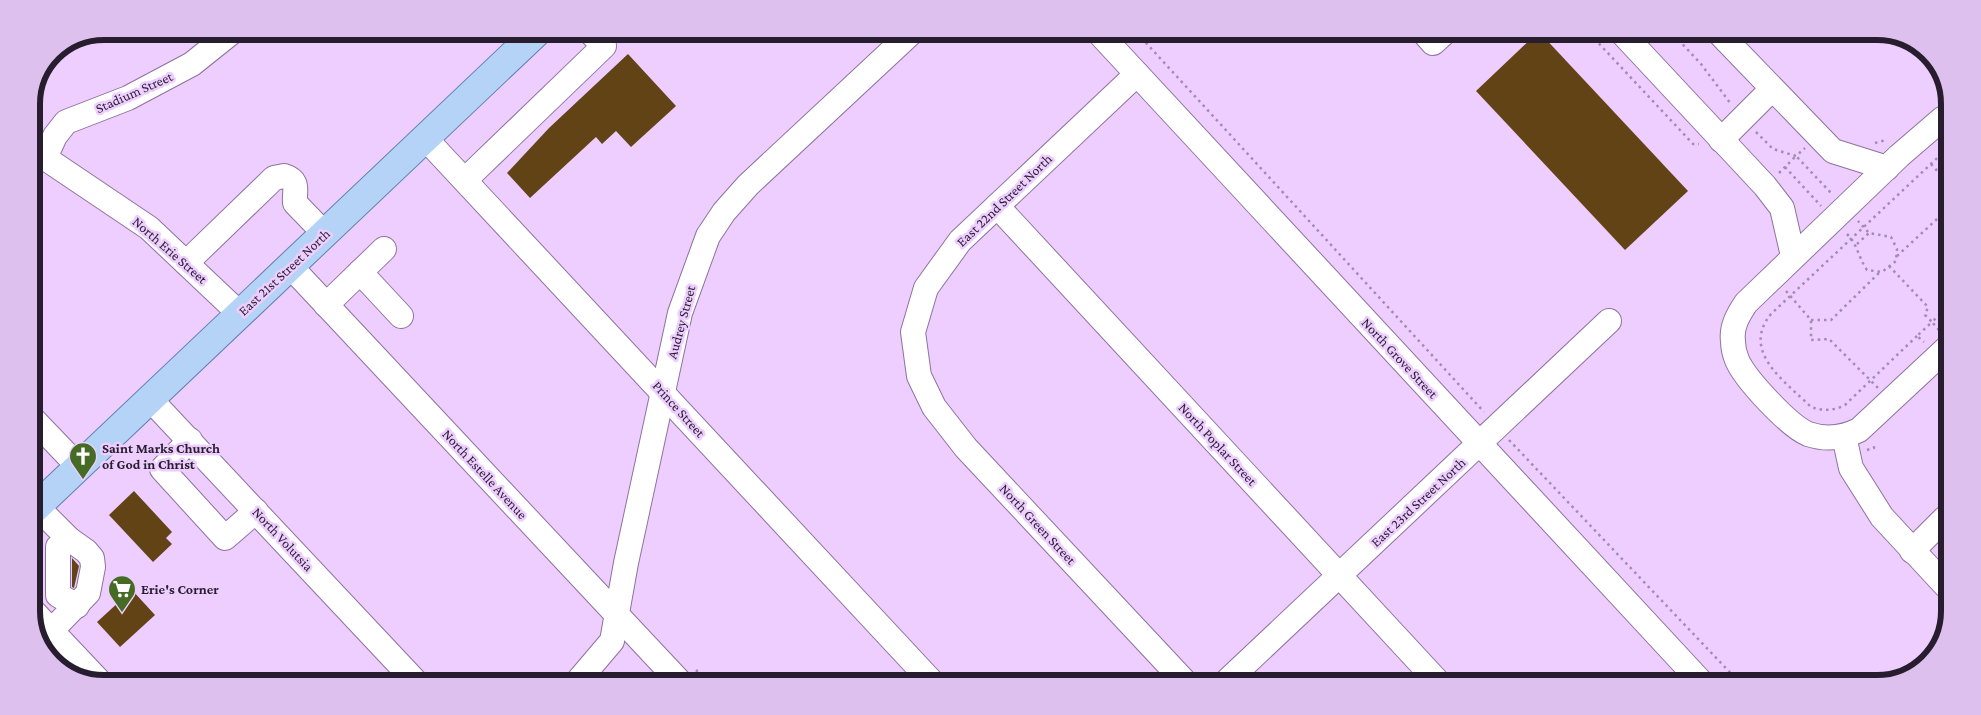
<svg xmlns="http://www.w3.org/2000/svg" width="1981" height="715" viewBox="0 0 1981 715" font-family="'Crimson Pro',serif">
	<rect width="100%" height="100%" fill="#edceff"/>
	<g fill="#624315">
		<path d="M1536,34h5l147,157 -63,59 -149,-159z"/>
		<path d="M628,54l48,52 -45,41 -15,-16 -14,13 -6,-7 -66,61 -23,-25 42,-45z"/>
		<path d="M134,491l38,41 -6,6 6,6 -19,18 -44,-47z"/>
		<path d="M72,558l7,8 -5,22 -2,-1z"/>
		<path d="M132,590l23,25 -35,32 -23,-25z"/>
	</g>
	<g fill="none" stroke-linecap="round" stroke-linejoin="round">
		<g stroke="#8e729f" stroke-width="26">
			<g id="minor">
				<path d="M1099,33l603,650"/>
				<path d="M1425,34l8,9 10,-9"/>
				<path d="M1623,34l142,152 17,22 11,48"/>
				<path d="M1721,35l112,116 54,17"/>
				<path d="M1137,74l-177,167 -34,47 -13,44 6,44 15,31 32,41 219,234"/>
				<path d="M425,138l507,544"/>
				<path d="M1721,140l51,-51"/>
				<path d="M31,152l14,6 104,70 91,86"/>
				<path d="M45,158l10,-22 11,-14 62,-24 64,-34 40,-32"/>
				<path d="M465,180l139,-134 -14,-14"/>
				<path d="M997,206l442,477"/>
				<path d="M186,263l88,-85 10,-2c16,5 10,14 11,27l30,31"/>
				<path d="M291,267l388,414"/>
				<path d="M360,272l41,44"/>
				<path d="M326,305l58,-56"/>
				<path d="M1948,347l-89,83c-16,8 -33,10 -51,4 -19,-8 -63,-55 -71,-74 -2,-5 -4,-13 -4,-19 -2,-14 5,-26 13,-38l153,-147 43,-37 7,-3"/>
				<path d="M150,399l265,282"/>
				<path d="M31,417l47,49"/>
				<path d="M1844,436l7,32 31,49 64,69"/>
				<path d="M190,440l-28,29 63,69 31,-27"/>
				<path d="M37,507l32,32 17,12 6,7 1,9 -5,26 -36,37"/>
				<path d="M69,539l-11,8v48l19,11"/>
				<path d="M1912,551l33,-33 2,1"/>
				<path d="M31,609l67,71"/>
				<path d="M578,681l34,-40 14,-78 54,-250 28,-77 16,-24 24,-27 163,-152"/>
				<path d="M1226,682l383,-361"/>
			</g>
		</g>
		<g stroke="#6280ad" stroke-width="30">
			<path id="major" d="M31,512l506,-480"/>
		</g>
		<g stroke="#a38bb1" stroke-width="2.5" stroke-dasharray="2.5 4" stroke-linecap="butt">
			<path d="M1137,33l347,379"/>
			<path d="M1590,34l103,110h6"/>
			<path d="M1674,35l27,29 30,40"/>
			<path d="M1756,132l17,17 23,7 9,-8"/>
			<path d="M1875,143l11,-3"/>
			<path d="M1931,164l18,20"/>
			<path d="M1785,167l36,39"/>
			<path d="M1779,173l17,-17 36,38"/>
			<path d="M1847,234c11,11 11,23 20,36l15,2 14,-11 1,-12 -6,-12 -22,-4 -11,-12"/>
			<path d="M1857,244l12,-11"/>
			<path d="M1897,256l52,-48"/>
			<path d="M1889,266l39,41 -3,8 7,7 -15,14 7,6"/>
			<path d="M1786,291l25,29v20l18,-1 49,49"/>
			<path d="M1811,320h20l49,-48"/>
			<path d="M1939,330l-7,-8 16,-15"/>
			<path d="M1917,336l-72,69c-11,6 -22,6 -34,2 -25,-25 -71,-55 -40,-93l178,-167"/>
			<path d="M1509,440l231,243"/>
			<path d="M1867,450l7,-2v-5"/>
			<path d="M696,670l11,11"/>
			<path d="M1908,673l21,-19"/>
		</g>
		<use href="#minor" stroke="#fff" stroke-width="24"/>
		<use href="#major" stroke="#b4d3f7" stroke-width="28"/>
	</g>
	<defs>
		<g id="church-pin" transform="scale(1.4375)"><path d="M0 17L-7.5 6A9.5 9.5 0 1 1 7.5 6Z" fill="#466b25" stroke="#edceff"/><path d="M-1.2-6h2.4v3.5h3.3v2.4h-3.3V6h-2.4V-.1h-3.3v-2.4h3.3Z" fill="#fff"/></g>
		<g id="supermarket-pin" transform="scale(1.4375)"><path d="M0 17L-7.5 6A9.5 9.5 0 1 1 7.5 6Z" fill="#466b25" stroke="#edceff"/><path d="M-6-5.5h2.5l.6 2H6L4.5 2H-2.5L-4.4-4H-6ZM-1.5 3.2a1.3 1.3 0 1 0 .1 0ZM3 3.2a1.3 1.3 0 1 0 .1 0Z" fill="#fff"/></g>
	</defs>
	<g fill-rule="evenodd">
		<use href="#church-pin" x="83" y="456"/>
		<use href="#supermarket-pin" x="122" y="589"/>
	</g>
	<g text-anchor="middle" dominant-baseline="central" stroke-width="5" stroke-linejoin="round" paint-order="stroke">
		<g font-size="14" fill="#281d2f" stroke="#edceff">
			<text transform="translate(134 92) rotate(-24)">Stadium Street</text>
			<text transform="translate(1004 200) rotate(-44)">East 22nd Street North</text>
			<text transform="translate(170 250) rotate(41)">North Erie Street</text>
			<text transform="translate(284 272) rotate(-43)">East 21st Street North</text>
			<text transform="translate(681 322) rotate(-75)">Audrey Street</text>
			<text transform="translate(1400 358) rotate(47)">North Grove Street</text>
			<text transform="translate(679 409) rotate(48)">Prince Street</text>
			<text transform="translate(1218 444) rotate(47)">North Poplar Street</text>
			<text transform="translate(485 474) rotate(47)">North Estelle Avenue</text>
			<text transform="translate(1418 502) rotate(-43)">East 23rd Street North</text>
			<text transform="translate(1038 524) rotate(47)">North Green Street</text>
			<text transform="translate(283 539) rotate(47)">North Volutsia</text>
		</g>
		<g font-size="14" font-weight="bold" fill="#281d2f" stroke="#edceff" text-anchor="start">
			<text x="102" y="448">Saint Marks Church<tspan x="102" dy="16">of God in Christ</tspan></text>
			<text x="141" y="589">Erie's Corner</text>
		</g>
	</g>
	<path d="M0 0H1981V715H0ZM104 40H1877A64 64 0 0 1 1941 104V611A64 64 0 0 1 1877 675H104A64 64 0 0 1 40 611V104A64 64 0 0 1 104 40Z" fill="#ddc0ee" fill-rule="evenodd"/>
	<path fill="none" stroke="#281d2f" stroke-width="6" d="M104 40H1877A64 64 0 0 1 1941 104V611A64 64 0 0 1 1877 675H104A64 64 0 0 1 40 611V104A64 64 0 0 1 104 40Z"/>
</svg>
